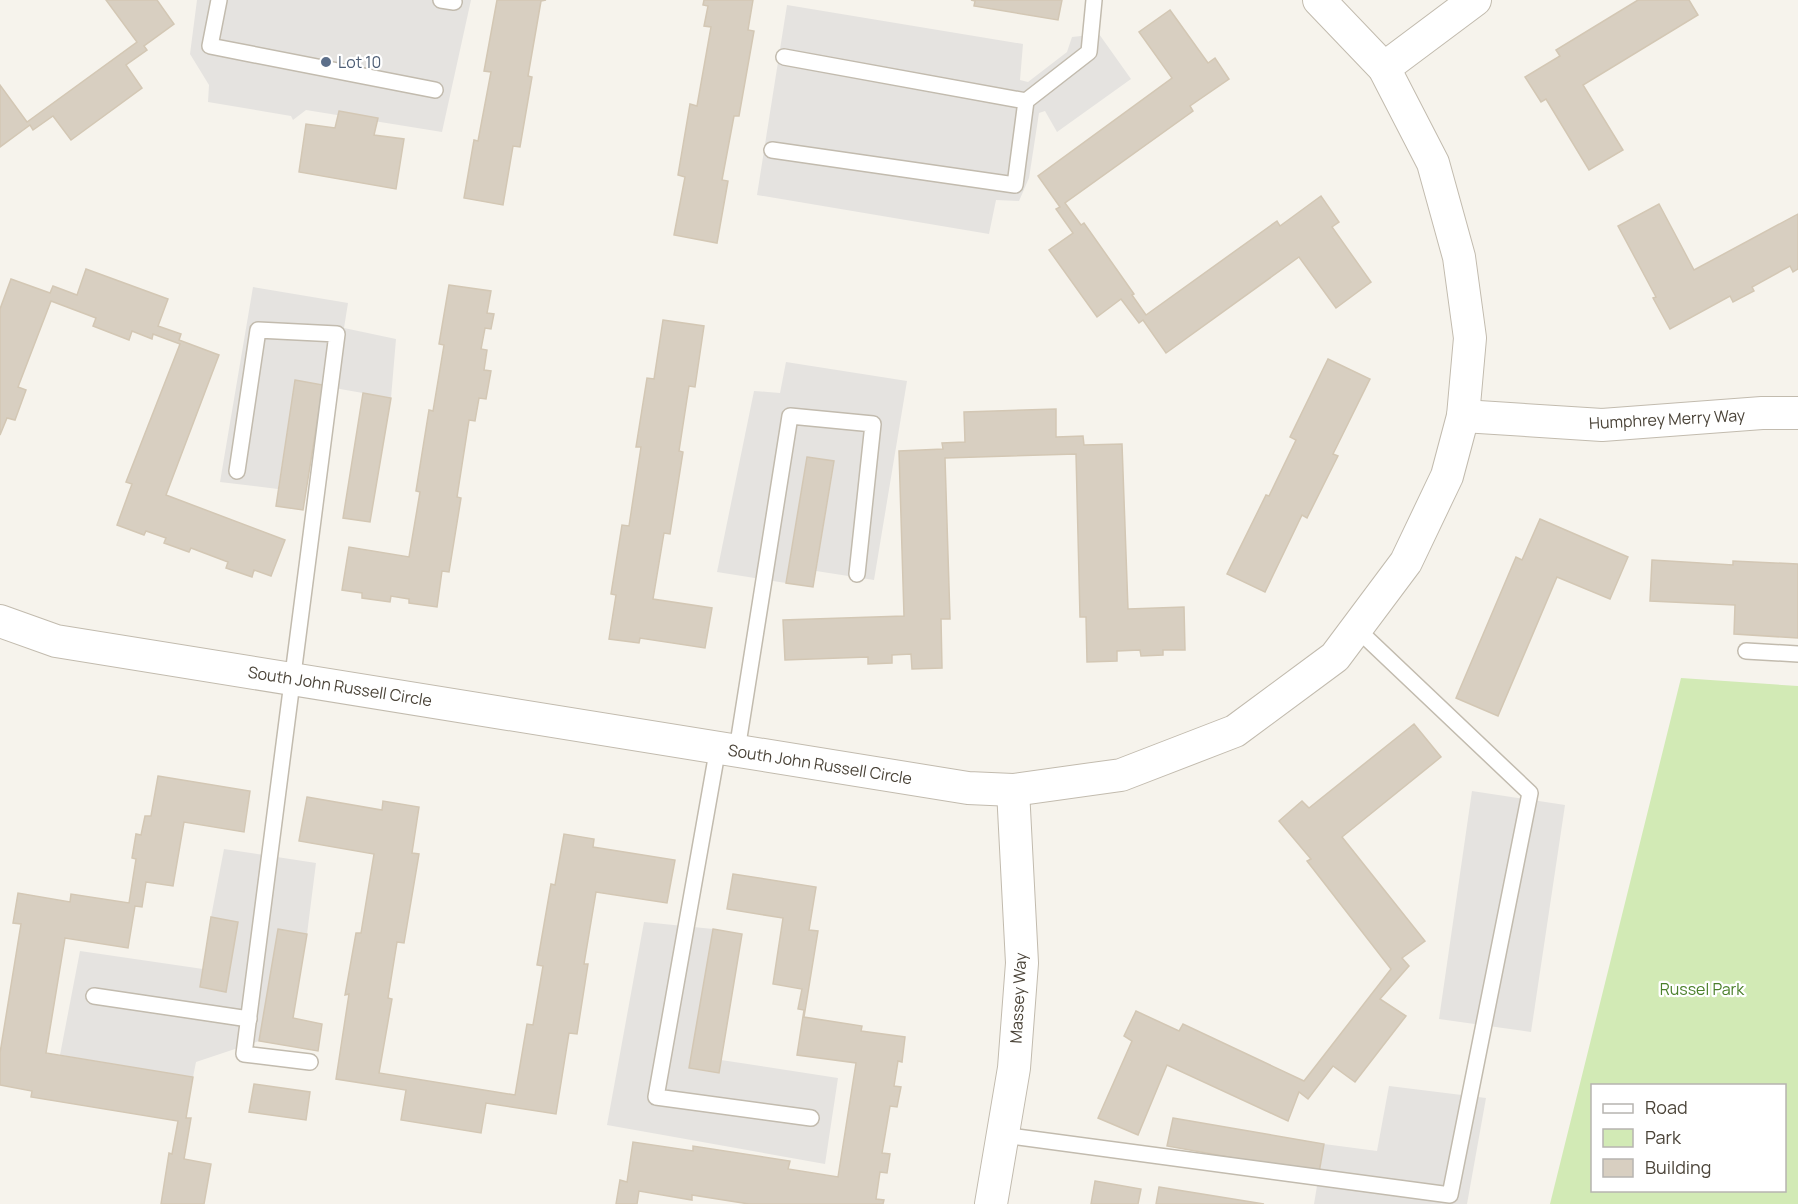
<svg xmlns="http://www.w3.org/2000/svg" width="1798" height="1204" viewBox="0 0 1798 1204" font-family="Manrope,sans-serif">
	<rect width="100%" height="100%" fill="#f6f3ec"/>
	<path fill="#d2eab5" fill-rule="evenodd" d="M1681,678l117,8v518h-248zM1592,1086h192v104h-192z"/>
	<g fill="#e5e3e0">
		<path d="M197,0h274l-29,132 -136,-22 -13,10 -2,-4 -83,-14 1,-17 -19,-31z"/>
		<path d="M787,5l236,39 -3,36 8,2 39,-30 5,-15 27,-3 32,45 -74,53 -12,-21 -6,2 -10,65 -10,23 -23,-1 -7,34 -232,-39z"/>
		<path d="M253,287l95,16 -4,25 52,11 -5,59 -96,-17 -17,108 -58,-7z"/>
		<path d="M786,362l121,19 -33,199 -58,-9 18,-109 -27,-5 -21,126 -69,-11 37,-181 26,2z"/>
		<path d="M1472,791l93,14 -34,227 -92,-13z"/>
		<path d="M224,849l92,14 -9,71 -29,-5 -19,112 -63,21 -3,15 -133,-22 20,-104 123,18 -3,18 25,5 -14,-75z"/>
		<path d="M644,922l69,7 -24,139 29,5 3,-13 117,18 -13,86 -218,-39z"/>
		<path d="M1389,1086l97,12 -19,106h-153l10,-60 53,7z"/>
	</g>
	<g fill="#d8cfc1" stroke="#d3c7b4" stroke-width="1.5">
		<path d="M106,0h51l17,24 -30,22 3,4 -21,15 16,23 -71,52 -18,-24 -20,14 -3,-5 -30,22v-62l27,37 110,-80z"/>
		<path d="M497,0h49l-5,1 -13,75 4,1 -12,70 -7,-1 -10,59 -39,-7 10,-58 4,1 13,-69 -7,-1z"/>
		<path d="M704,0h49l-5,30 6,1 -15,85h-5l-12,64 6,1 -11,62 -43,-8 11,-58 -7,-2 12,-71 7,2 14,-79 -7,-1 4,-20 -5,-1z"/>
		<path d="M971,0h91l-4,20 -84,-14 1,-5z"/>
		<path d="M1638,0h51l9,15 -115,70 40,65 -34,20 -43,-71 -5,3 -16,-25 35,-21 -4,-6z"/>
		<path d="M1170,10l38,53 7,-5 14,21 -39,27 3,5 -128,92 16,22 3,-2 50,71 -2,1 14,20 131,-94 3,5 41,-30 18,26 -7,5 39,55 -35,26 -37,-51 -133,96 -23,-33 -4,3 -18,-24 -24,18 -48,-67 24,-17 -17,-24 4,-2 -22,-31 134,-98 -33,-46z"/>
		<path d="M339,111l39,7 -4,17 30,4 -8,50 -97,-17 7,-48 29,4z"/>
		<path d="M1659,204l35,66 104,-56v55l-5,3 -3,-6 -38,21 2,4 -21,11 -3,-6 -60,33 -17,-31 3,-1 -38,-71z"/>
		<path d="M86,269l82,30 -10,27 23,8 -2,6 40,15 -53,140 119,45 -14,36 -17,-6 -2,7 -26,-9 2,-6 -37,-14 -2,4 -25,-9 2,-5 -20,-7 -2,4 -27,-10 15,-41 -6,-2 54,-138 -27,-10 -1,5 -20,-8 -3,9 -36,-14 3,-8 -45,-17 -33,86 8,3 -11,30 -8,-2 -7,17v-126l11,-30 39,14 3,-7 24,9z"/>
		<path d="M449,285l42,6 -4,22 7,1 -3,15 -6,-1 -4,21 6,1 -3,20 7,1 -5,28 -7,-1 -4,23 -6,-1 -12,77 4,1 -12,74 -7,-1 -5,36 -28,-4v-4l-18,-3 -1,6 -28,-4v-5l-20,-3 7,-43 60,10 11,-65 -4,-1 13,-81 4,1 11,-66 -5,-1z"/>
		<path d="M663,320l41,6 -9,61 -6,-1 -10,65 4,1 -13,82 -6,-1 -11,66 59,9 -7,40 -65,-10 -1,5 -30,-4 7,-44 -5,-1 11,-69 7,1 12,-79h-5l11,-69 7,1z"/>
		<path d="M1328,359l42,20 -37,75 5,2 -31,62 -5,-3 -37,77 -38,-18 39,-79 3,1 27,-56 -6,-3z"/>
		<path d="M295,380l28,5 -20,125 -27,-4z"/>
		<path d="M363,393l28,5 -21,124 -27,-4z"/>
		<path d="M1056,409v28l27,-1 1,9 38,-1 6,165 56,-2 1,43h-22v5l-22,1 -1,-6 -23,1v10l-30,1 -1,-45h-6l-4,-163 -131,4 5,161h-9l1,49 -30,1 -1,-15 -19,1v8l-24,1v-7l-83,3 -2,-40 121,-4 -5,-165 44,-2 -1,-6 23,-1 -1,-30z"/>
		<path d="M807,457l27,4 -21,126 -27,-4z"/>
		<path d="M1540,519l88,38 -18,42 -53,-22 -59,139 -42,-18 60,-141 6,3z"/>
		<path d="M1652,560l81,5v-4l65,3v74l-64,-4 1,-29 -85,-4z"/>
		<path d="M1414,724l27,33 -99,80 83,104 -23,17 7,8 -29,33 26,17 -51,66 -22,-16 -25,33 -9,-7 -11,29 -121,-56 -29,70 -40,-17 34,-77 -8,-5 12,-25 43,20 4,-7 121,57 87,-112 -84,-108 4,-2 -32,-38 23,-20 7,7z"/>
		<path d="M158,776l92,15 -6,41 -60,-10 -11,64 -27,-4 -4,25 -7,-1 -7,42 -63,-10 -19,115 147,24 -7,41h5l-7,41 27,5 -7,40h-43l8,-51 3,1 6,-33 -147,-24 1,-6 -32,-6v-32l21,-129 -8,-1 5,-30 52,9 1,-8 58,9 7,-44 -4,-1 4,-24 5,1 4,-19h6z"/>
		<path d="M307,797l75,13 1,-9 36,6 -7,46 7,1 -15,89 -7,-1 -9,56 4,1 -13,74 136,22 12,-71 6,1 10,-59 -6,-1 14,-81 4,1 9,-51 30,5 -1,8 82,13 -8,43 -71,-11 -12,72h4l-11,70 -8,-1 -13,81 -70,-11 -5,30 -80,-13 5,-30 -70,-11 13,-85 -4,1 11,-62h5l13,-79 -75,-13z"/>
		<path d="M733,874l83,13 -7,43 9,1 -14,86 58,9 -1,5 44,6 -3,25 -4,-1 -4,25 7,1 -4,20 -7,-1 -8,47 8,1 -3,19 -7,-1 -4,27 8,1 -1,4h-134l-57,-9v5l-53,-9 -2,13h-21l4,-24 7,2 6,-40 60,9v-5l97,15 -2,8 50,8 18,-114 -59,-8 7,-45 -6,-1 4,-20 -29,-5 10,-66 -56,-9z"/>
		<path d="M211,917l27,5 -12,70 -26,-5z"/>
		<path d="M278,929l29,5 -14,84 29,6 -4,27 -59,-10z"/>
		<path d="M713,929l29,5 -23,139 -30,-5z"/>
		<path d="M254,1084l56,8 -4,28 -57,-8z"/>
		<path d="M1173,1118l151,26 -5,29 -152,-27z"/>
		<path d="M1095,1181l46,8 -3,15h-47z"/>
		<path d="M1159,1187l105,17h-108z"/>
	</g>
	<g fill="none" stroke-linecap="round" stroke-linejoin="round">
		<g stroke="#c2bbae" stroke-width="18">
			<g id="service">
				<path d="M219,0l-9,46 225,44"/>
				<path d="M441,0l13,2"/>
				<path d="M784,57l242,44"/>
				<path d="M772,150l243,35 11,-84 63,-49 5,-52"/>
				<path d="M237,471l21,-141 79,4 -93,720 66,8"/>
				<path d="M1746,651l52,3"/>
				<path d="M718,747l-62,350 155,21"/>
				<path d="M737,750l53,-334 83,8 -16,150"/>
				<path d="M94,996l155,23"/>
				<path d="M1003,1135l447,60 80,-402 -174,-165"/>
			</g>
		</g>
		<g stroke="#c2bbae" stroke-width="34">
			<g id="minor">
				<path d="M1384,68l91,-68"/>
				<path d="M1463,416l139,9 160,-12h36"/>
				<path d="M0,621l56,20 912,147 45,2 108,-15 114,-44 100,-74 71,-95 41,-86 16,-60 7,-78 -11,-81 -26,-94 -49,-95 -65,-68"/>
				<path d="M991,1204l23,-136 8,-105 -9,-173"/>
			</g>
		</g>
		<use href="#service" stroke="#fff" stroke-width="15"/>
		<use href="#minor" stroke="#fff" stroke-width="32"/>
	</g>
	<circle fill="#5c6f8a" stroke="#fff" stroke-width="2" cx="326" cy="62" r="6"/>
	<g text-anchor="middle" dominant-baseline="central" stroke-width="4.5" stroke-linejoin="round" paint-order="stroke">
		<g font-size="16" fill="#4e5e75" stroke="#fff" text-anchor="start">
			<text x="338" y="62">Lot 10</text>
		</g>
		<g font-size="16" fill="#4b4439" stroke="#fff">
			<text transform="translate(1667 419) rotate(-3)">Humphrey Merry Way</text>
			<text transform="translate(340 686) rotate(9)">South John Russell Circle</text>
			<text transform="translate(820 764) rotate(9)">South John Russell Circle</text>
			<text transform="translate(1018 998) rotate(-87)">Massey Way</text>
		</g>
		<g font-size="16" fill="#4a7f2a" stroke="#fff">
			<text x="1702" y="989">Russel Park</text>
		</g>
	</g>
	<rect x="1591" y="1084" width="195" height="108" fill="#ffffff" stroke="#b7b4b0" stroke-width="1.5"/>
	<rect x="1603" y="1104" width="30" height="9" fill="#ffffff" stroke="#b7b4b0" stroke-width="1.5"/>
	<text x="1645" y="1114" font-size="18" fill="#4b4439">Road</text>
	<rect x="1603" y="1129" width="30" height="18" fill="#d2eab5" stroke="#b7b4b0" stroke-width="1.5"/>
	<text x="1645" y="1144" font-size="18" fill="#4b4439">Park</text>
	<rect x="1603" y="1159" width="30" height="18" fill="#d8cfc1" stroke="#b7b4b0" stroke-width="1.5"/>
	<text x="1645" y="1174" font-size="18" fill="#4b4439">Building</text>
</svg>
